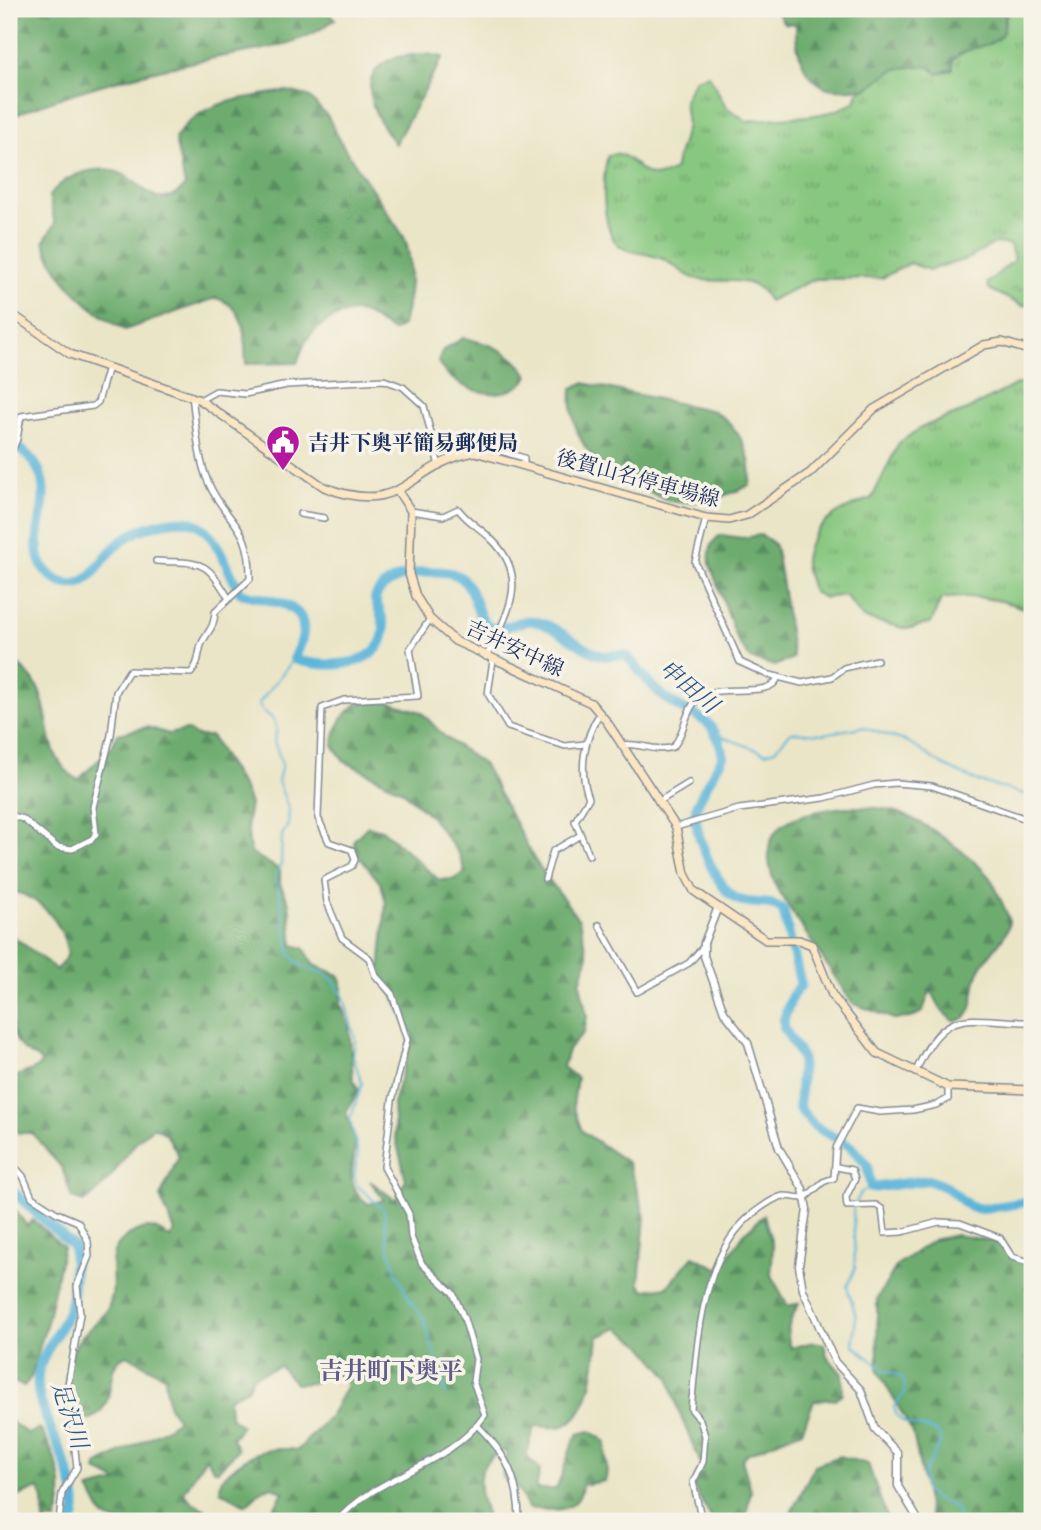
<svg xmlns="http://www.w3.org/2000/svg" width="1041" height="1530" viewBox="0 0 1041 1530" font-family="'Libre Caslon Text','Noto Serif JP',serif">
	<defs>
		<pattern id="grass-tufts" width="24" height="20" patternUnits="userSpaceOnUse" patternTransform="scale(1.75)"><rect width="24" height="20" fill="#87c77f"/><path d="M3 7l-1-3M5 7V3M7 7l1-3M15 17l-1-3M17 17v-4M19 17l1-3" fill="none" stroke="#6ea26b"/></pattern>
		<pattern id="forest-firs" width="22" height="20" patternUnits="userSpaceOnUse" patternTransform="scale(1.75)"><rect width="22" height="20" fill="#6dac6e"/><path d="M5 1l3.5 6h-7zM16 11l3.5 6h-7z" fill="#598c5e"/></pattern>
	</defs>
	<rect width="100%" height="100%" fill="#f7f3e8"/>
	<filter id="ink" filterUnits="userSpaceOnUse"><feTurbulence type="fractalNoise" baseFrequency=".0143" numOctaves="2"/><feDisplacementMap in="SourceGraphic" scale="14" xChannelSelector="R" yChannelSelector="G"/><feConvolveMatrix kernelMatrix="1 2 1 2 8 2 1 2 1" color-interpolation-filters="sRGB"/></filter>
	<filter id="wash" filterUnits="userSpaceOnUse"><feTurbulence type="fractalNoise" baseFrequency=".00686" numOctaves="4" result="noise"/><feDisplacementMap in="SourceGraphic" scale="28" xChannelSelector="R" yChannelSelector="G"/><feGaussianBlur stdDeviation="1.57" result="paint"/><feColorMatrix in="noise" values="0 0 0 0 0 0 0 0 0 0 0 0 0 0 0 0 0 1.4 0 .05"/><feComposite in="paint" operator="in"/></filter>
	<g filter="url(#wash)">
		<rect width="100%" height="100%" fill="#ebe5c7"/>
		<g fill="url(#grass-tufts)" stroke="#517b6e" stroke-width="2">
			<path d="M1008,9h24v292l-9,5 -34,-17 -2,-6 27,-23 -4,-15 -15,-2 -25,15 -41,12 -19,-7 -28,15 -67,1 -46,22c-13,-27 -42,-18 -67,-21 -16,-2 -24,-13 -37,-20 -14,-7 -29,-6 -42,-12 -22,-10 -22,-73 -15,-92 25,-13 30,36 66,14l13,-45 -3,-25 11,-21 14,-4 17,32 21,14c35,-6 77,1 109,-20l1,-7 25,-21 21,-6h27l8,7 14,-4v-10c16,-15 35,-11 50,-26z"/>
			<path d="M1017,384h15v228c-28,-13 -60,-18 -91,-13l-10,24 -24,6 -44,-11 -18,-23 -20,3 -12,-6c-3,-9 -9,-24 -8,-33 7,-38 36,-49 67,-61l27,-55 23,-16 45,-17z"/>
		</g>
		<g fill="url(#forest-firs)" stroke="#446e66" stroke-width="2">
			<path d="M9,9h295l24,3 7,7c-35,30 -89,32 -132,41 -65,14 -134,31 -194,58z"/>
			<path d="M775,9h233c-5,7 -2,18 -7,26 -9,14 -33,9 -49,25l1,9 -16,5 -7,-7c-35,-1 -37,1 -63,22 -13,-1 -34,3 -44,-3 -22,-11 -28,-41 -27,-62l-12,-1z"/>
			<path d="M426,54l17,3 -48,87c-18,-23 -44,-68 -3,-85 10,-4 24,-4 34,-5z"/>
			<path d="M287,91l21,5 20,21 15,29 61,91c11,27 6,60 -1,88l-9,6c-12,-4 -19,-13 -29,-17 -19,-8 -49,12 -59,27 -4,7 -6,15 -9,22l-51,1c-2,-28 2,-56 -30,-66l-91,32c-31,-17 -72,-52 -81,-89l11,-17 -6,-28c16,-22 52,-35 77,-20 21,13 35,37 59,10l-10,-47c23,-39 71,-41 112,-48z"/>
			<path d="M463,338c27,5 50,14 66,38 -22,31 -75,16 -91,-14l5,-12z"/>
			<path d="M583,383l131,28c25,15 40,45 36,74 -22,11 -50,19 -75,17 -9,-1 -21,-8 -30,-12 -48,-19 -77,-48 -73,-102z"/>
			<path d="M721,535l21,3 18,-3c4,2 10,5 14,9 4,4 16,99 19,114l-18,8 -24,-7 -13,-17 -28,-78c-1,-12 -1,-22 11,-29z"/>
			<path d="M9,659c58,32 20,90 69,121l33,-32 7,-14 29,-7 22,7 17,-4 11,6h14l34,55 5,13 -3,18 3,30 30,18v14l9,19 4,42 11,3 10,17 25,10 3,6 -1,24 8,20 4,55 6,10 -13,22c3,10 9,22 9,32 -1,29 -13,37 13,60l16,-4 -14,-19 25,19 11,-20 -11,-45 -2,-31 20,-69 -33,-64 6,-68 -5,-19 -26,-33 -1,-11 14,-14 16,5 55,49 15,-1 11,-7 -6,-18 -28,-37 -28,-26 -59,-30 -11,-16 2,-13 8,-15 13,-13 30,-3 35,11 23,24 40,29 52,97 43,58 9,36 -8,27 7,34 -3,15 -16,18 -5,17 14,11 -4,28 9,25 46,32 9,26 8,28 -6,66 6,7 22,-3 26,-31 27,13 24,-35 20,-19 9,33 -2,27 17,31 11,-3c-7,14 -17,30 -7,45l21,-6 11,2 3,12 15,18 1,20 -8,5 -21,2 -12,30 -55,23 -5,6 9,30 -6,31h-32l-20,-35 8,-22 -23,-54 -9,-33 -27,-32 -24,-17 -20,9c-3,27 -6,79 -35,89 -8,3 -20,0 -28,0l-9,30 14,13 -4,20h20c9,-18 11,-38 22,-55l12,-3 16,11c-3,13 4,27 -1,39l-23,4c-2,29 -30,26 -54,23l-9,-18 -17,-13 5,-27c-37,11 -29,42 -19,71h-222l7,-3 -2,-4 12,-22 -11,-6 -10,4 -16,15 -26,-14 1,-11c24,-26 43,-34 77,-30l33,-35 15,-28v-5l-17,-12 -16,13 -17,1 -16,-18 -28,11 -5,12 -18,9 1,19 12,9 -10,12 6,12 -20,20h-4l-8,-13 -22,35c10,20 45,25 64,29h-135l-10,-5 -14,-27 29,-7 -22,-12 2,-6 61,-31 19,-13 -10,-15 -3,-28 -38,-22c-27,9 -5,49 -37,64l-16,-1c-13,-23 -10,-60 7,-81 8,-9 20,-16 26,-27 17,-33 -13,-58 29,-79 14,-7 23,-1 34,7l5,-7 -15,-34 19,-41 -13,-22 -12,-7c-30,19 -40,59 -71,75l-11,-4 -10,-30 -30,-35h-13l-10,-7c0,-14 -6,-42 8,-50 11,-6 17,-4 25,-14 -7,-6 -17,-9 -22,-16 -18,-23 -11,-84 -11,-113l48,37 11,-16c-6,-33 -26,-56 -59,-64z"/>
			<path d="M846,807c20,0 40,0 58,8 24,9 70,43 86,63 6,8 9,19 14,29 2,4 5,10 5,14 0,17 -23,34 -30,50 -9,17 0,50 -26,50l-11,-10 -11,-21 -9,22 -11,6 -17,1 -42,-16 -75,-114c-27,-64 14,-76 69,-82z"/>
			<path d="M9,1201l18,25 6,-6 30,27 -15,71 -17,59 -7,9 -11,-4 -4,-7z"/>
			<path d="M956,1235l38,6 18,16 20,6v258h-101l-18,-88 -35,-62 -1,-72 20,-34 36,-25z"/>
			<path d="M9,1420l19,14 12,-6c17,31 29,58 16,93h-12l-1,-21 -4,-12 -30,12z"/>
			<path d="M839,1456l29,8 20,57h-101l28,-56z"/>
		</g>
		<g fill="none" stroke-linecap="round" stroke-linejoin="round">
			<g stroke="#5bb5d9" stroke-width="2">
				<path d="M294,659l-35,44 2,6 12,10 4,10 -3,12 8,24 -4,16 11,29 -1,15 -6,10 -1,29 -5,11 14,79 11,12 24,7 9,8 10,16 11,42 -2,17 9,28 -12,36 8,32 -4,25 3,8 27,25 4,35 9,29 13,27 14,18 22,76"/>
				<path d="M715,734l51,19 9,-3 16,-18 32,2 39,-7 46,15 33,22 36,17 55,15"/>
				<path d="M856,1203l5,-11 10,-4"/>
				<path d="M853,1208l2,60 -8,19 9,29 -3,29 31,25 18,7c6,15 2,18 -8,29 4,25 27,17 44,27l3,9 -18,32 2,17 8,7 24,10 2,13"/>
			</g>
			<g stroke="#5bb5d9" stroke-width="10">
				<path d="M9,442c78,43 -9,107 51,140 28,11 37,-18 53,-33 16,-17 39,-25 61,-28 11,-1 22,0 30,8 18,18 24,43 37,64 37,11 82,9 53,66 27,9 86,11 90,-28 1,-10 -6,-23 -9,-32 6,-26 69,-34 85,-22 17,13 15,42 30,50 13,6 28,-8 42,-6 26,4 44,26 68,34 9,3 18,-2 27,1 12,13 22,29 37,41 26,22 51,14 59,59 -7,14 -24,39 -27,53 -4,22 21,80 41,90 16,8 32,-1 46,11l18,75 -9,11 -8,23v9l18,30 -3,50 15,18 36,20 17,19 4,23 57,-8 20,8 22,19 12,2 39,-6 11,-5"/>
				<path d="M9,1188l65,59c-1,18 1,42 -4,59 -9,29 -36,51 -32,83 3,35 49,97 35,132"/>
			</g>
		</g>
	</g>
	<g filter="url(#ink)">
		<g fill="none" stroke-linecap="round" stroke-linejoin="round">
			<g stroke="#838a92" stroke-width="8">
				<g id="minor">
					<path d="M200,400l16,-9 29,3 42,-9 97,-5 19,7 21,19 15,60"/>
					<path d="M433,452l51,-6 40,12v7"/>
					<path d="M9,458l8,-19 4,-23 72,-10 5,-4 10,-35"/>
					<path d="M411,511l32,5 15,-7c12,15 20,17 32,29 42,39 17,77 -4,119"/>
					<path d="M300,514l24,4"/>
					<path d="M706,518l-11,44 45,100 26,12 36,9 30,-6 12,-9 33,-8"/>
					<path d="M156,561c45,3 49,-4 73,38"/>
					<path d="M493,660l-5,34 20,33 57,19 20,-2"/>
					<path d="M621,745c18,-3 35,8 52,2 13,-14 11,-41 30,-52 21,-11 69,4 75,-18"/>
					<path d="M658,802l31,-19"/>
					<path d="M9,815l14,4 34,28 15,2 20,-10 4,-5 -3,-27 18,-72 5,-43 13,-21 62,2c8,-9 7,-18 10,-28 6,-14 13,-15 14,-33l35,-33c1,-57 -24,-55 -42,-97 -11,-26 -12,-58 -16,-86"/>
					<path d="M676,827l63,-18 85,-11 50,-13 22,-2 36,3 100,35"/>
					<path d="M589,855l-14,-34 14,-23c-11,-28 -5,-60 11,-85"/>
					<path d="M545,879l8,-28 26,-15"/>
					<path d="M599,925l38,67 52,-29 15,-17"/>
					<path d="M915,1073c31,-71 53,-51 117,-51"/>
					<path d="M9,1161l14,15 9,21 25,16 21,9 10,19 1,15 -12,30 3,28 -12,71 9,83 -15,25 -3,28"/>
					<path d="M837,1167l15,3 3,9 -9,18 1,9 29,-1 6,4 3,24 17,-1 37,-10 21,1 40,15 12,19 20,6"/>
					<path d="M478,1426c29,29 41,53 41,95"/>
					<path d="M337,1521c41,-48 111,-53 148,-106l-12,-34 3,-22 -12,-41 -11,-25 -31,-29 -11,-27 -2,-23 -25,-47 8,-66 15,-61 -15,-46 -17,-19 -6,-17 -27,-20 -15,-36 -3,-22 28,-14 3,-6 -3,-10 -23,-8 -11,-24 4,-110 22,-8 74,-4 -8,-47 20,-30"/>
					<path d="M702,1521l-9,-39 10,-20 2,-26 -5,-16 -9,-11c7,-64 8,-154 64,-197 8,-6 18,-14 28,-16 7,0 15,2 22,2l18,-16 11,-4 2,-30 21,-40 23,4 33,-2 23,-5 12,-6v-12"/>
				</g>
			</g>
			<g stroke="#838a92" stroke-width="9">
				<path id="tertiary" d="M718,907l-14,36v13l20,56 24,31 31,105 24,41 4,20 -8,57 4,24 32,72 26,28 14,39 23,24v33l21,35"/>
			</g>
			<g stroke="#838a92" stroke-width="10">
				<g id="secondary">
					<path d="M9,312l61,42 130,46 124,87c81,32 84,-23 151,-35l231,66 23,2 18,-5 63,-42 64,-64 110,-64 18,-3 30,9"/>
					<path d="M397,490l14,21 -2,63 7,22 14,23 25,22 136,62 16,19 69,105 9,47 9,17 72,49h33l13,5 20,50 45,58 71,34 84,3"/>
				</g>
			</g>
			<use href="#minor" stroke="#fff" stroke-width="5"/>
			<use href="#tertiary" stroke="#fff" stroke-width="6"/>
			<use href="#secondary" stroke="#fbe6c4" stroke-width="7"/>
		</g>
	</g>
	<defs>
		<g id="civic-pin" transform="scale(1.75)"><path d="M0 17L-7.5 6A9.5 9.5 0 1 1 7.5 6Z" fill="#b5179e" stroke="#f7f3e8"/><path d="M-.6-6.5H3V-4.5H.6V-3L4-1V1h2V6H-6V1h2V-1L-.6-3ZM-1.2 2.5V6h2.4V2.5Z" fill="#fff"/></g>
	</defs>
	<g fill-rule="evenodd">
		<use href="#civic-pin" x="283" y="442"/>
	</g>
	<g text-anchor="middle" dominant-baseline="central" stroke-width="7" stroke-linejoin="round" paint-order="stroke">
		<g font-size="21" font-weight="bold" fill="#1b2f5e" stroke="#f7f3e8" text-anchor="start">
			<text x="308" y="442">吉井下奥平簡易郵便局</text>
		</g>
		<g font-size="21" fill="#1b2f5e" stroke="#f7f3e8">
			<text transform="translate(638 478) rotate(15)">後賀山名停車場線</text>
			<text transform="translate(515 648) rotate(25)">吉井安中線</text>
		</g>
		<g font-size="23" font-style="italic" fill="#2e5783" stroke="#f7f3e8">
			<text transform="translate(689 686) rotate(40)">申田川</text>
			<text transform="translate(70 1415) rotate(72)">足沢川</text>
		</g>
		<g font-size="24" font-weight="bold" fill="#605e86" stroke="#f7f3e8">
			<text x="391" y="1370">吉井町下奥平</text>
		</g>
	</g>
	<rect width="1041" height="1530" fill="none" stroke="#f7f3e8" stroke-width="35"/>
</svg>
